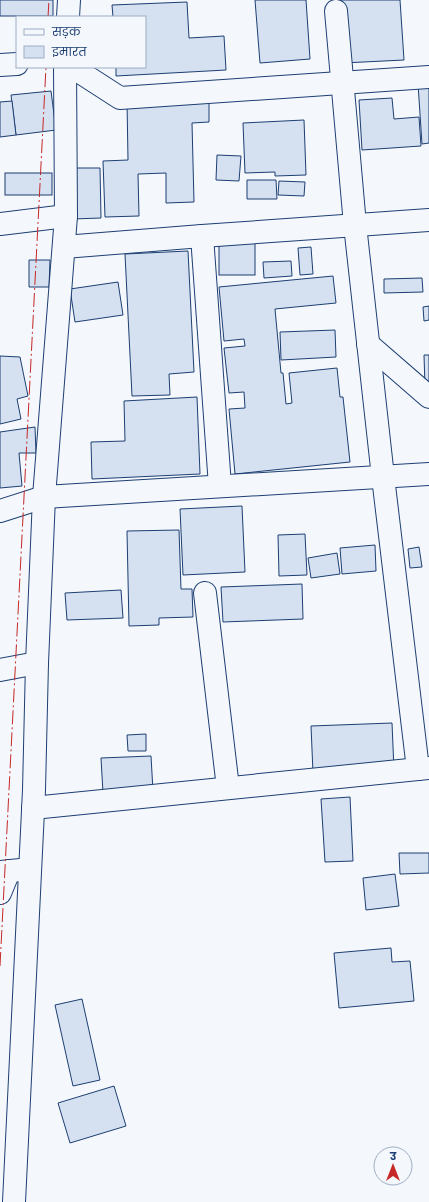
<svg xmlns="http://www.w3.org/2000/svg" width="429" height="1202" viewBox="0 0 429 1202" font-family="Poppins,'Noto Sans Devanagari',sans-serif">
	<rect width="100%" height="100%" fill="#f4f7fb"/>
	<g fill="#d5e0f0" stroke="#1d3f73">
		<rect x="0" y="0" width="53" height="16"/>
		<path d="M255,0h51l4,59 -50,4z"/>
		<path d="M340,0h60l4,60 -61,3z"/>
		<path d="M187,2l2,36 35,-2 2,34 -110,6v-9h29v-50h-32l-1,-12z"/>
		<path d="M418,84h11v59l-7,1z"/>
		<path d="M51,91l5,39 -40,5 -5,-40z"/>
		<path d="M392,98l2,21 25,-2 2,29 -59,4 -3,-50z"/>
		<path d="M209,99v23l-17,1 2,79 -28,1v-30l-28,1 1,42 -34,1 -2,-56 25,-1 -1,-59z"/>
		<path d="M12,101l4,34 -16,2v-35z"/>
		<path d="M304,120l2,55 -31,1v-4l-30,1 -2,-50z"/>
		<path d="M217,155l24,1 -2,25 -23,-1z"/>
		<path d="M71,168h29l1,50 -29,1z"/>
		<rect x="5" y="173" width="47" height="22"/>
		<path d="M247,180h29l1,19h-30z"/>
		<path d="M279,181l26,1 -1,14 -26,-1z"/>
		<rect x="219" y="242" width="36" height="33"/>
		<path d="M311,247l2,27 -13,1 -2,-27z"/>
		<path d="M188,251l6,121 -25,2 1,21 -38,1 -7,-142z"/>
		<path d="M29,260h21l-1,27h-20z"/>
		<path d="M291,261l1,15 -28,2 -1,-16z"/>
		<path d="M333,276l3,27 -61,6 6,64h2l3,31 6,-1 -3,-30 48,-5 3,29h3l7,65 -115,12 -6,-65 16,-1 -1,-16 -15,1 -5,-45 21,-2 -1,-7 -20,2 -5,-54z"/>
		<path d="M422,278l1,14 -39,1v-14z"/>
		<path d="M118,282l5,33 -48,7 -5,-33z"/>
		<path d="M429,306v14l-5,1 -1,-14z"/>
		<path d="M335,330l1,27 -55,3 -1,-28z"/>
		<path d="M424,355h5v31l-4,1z"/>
		<path d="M0,356l20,1 8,39 -11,3 4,20 -21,5z"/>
		<path d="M197,397l3,77 -108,5 -1,-37 34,-1 -1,-40z"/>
		<path d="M35,427l1,26h-17l3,33 -22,2v-56z"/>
		<path d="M242,506l3,66 -62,3 -3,-66z"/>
		<path d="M179,530l2,59h11l1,28 -34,1v7l-30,1 -2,-95z"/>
		<path d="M305,534l2,41 -28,1 -1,-41z"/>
		<path d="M375,545l1,26 -34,3 -2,-26z"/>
		<path d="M419,547l3,20 -12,1 -2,-19z"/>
		<path d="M337,553l3,21 -29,4 -3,-20z"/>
		<path d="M302,584l1,35 -80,3 -2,-35z"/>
		<path d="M121,590l2,28 -56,2 -2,-27z"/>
		<path d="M392,723l2,47 -81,3 -2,-47z"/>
		<path d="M146,734v17h-18l-1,-16z"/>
		<path d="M151,756l2,35 -50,2 -2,-35z"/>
		<path d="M350,797l3,64 -28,1 -4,-63z"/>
		<path d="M399,853h30v20l-29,1z"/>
		<path d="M395,874l4,32 -33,4 -3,-32z"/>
		<path d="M391,948l1,14 18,-1 4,40 -75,7 -5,-55z"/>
		<path d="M82,999l18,81 -27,6 -18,-81z"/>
		<path d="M114,1086l12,40 -56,17 -12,-40z"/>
	</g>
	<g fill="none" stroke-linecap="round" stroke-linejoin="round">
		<g stroke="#1d3f73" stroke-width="24">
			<g id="minor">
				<path d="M336,11l19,214 28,252 35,292"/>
				<path d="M68,17l1,-17"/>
				<path d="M0,65l17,-1"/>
				<path d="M72,67l48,31 309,-21"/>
				<path d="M0,224l66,-8"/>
				<path d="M202,236l18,250"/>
				<path d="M64,247l138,-11 227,-16"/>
				<path d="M368,344l61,53"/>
				<path d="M0,511l44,-14 385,-23"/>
				<path d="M205,593l23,195"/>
				<path d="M0,670l37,-7"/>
				<path d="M33,808l396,-40"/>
				<path d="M0,872l30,-3"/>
				<path d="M0,893l9,-22"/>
				<path d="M14,1202l20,-412 3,-127 7,-166 22,-281 -1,-149"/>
			</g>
		</g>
		<use href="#minor" stroke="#f4f7fb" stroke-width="22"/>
		<g stroke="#c62828" stroke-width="1" stroke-dasharray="14 3 2 3" stroke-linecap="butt">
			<path d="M48,17l1,-17"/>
			<path d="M0,966l46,-899"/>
		</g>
	</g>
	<rect x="16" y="16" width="130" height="52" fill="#f4f7fb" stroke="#9eadc5"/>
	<rect x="24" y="29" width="20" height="6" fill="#f4f7fb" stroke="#9eadc5"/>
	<text x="52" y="36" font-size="12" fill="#1d3f73">सड़क</text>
	<rect x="24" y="46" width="20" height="12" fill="#d5e0f0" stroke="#9eadc5"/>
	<text x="52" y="56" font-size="12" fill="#1d3f73">इमारत</text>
	<g transform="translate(393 1166)"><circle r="19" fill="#f4f7fb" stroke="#9eadc5"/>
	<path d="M0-3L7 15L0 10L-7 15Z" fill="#c62828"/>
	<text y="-6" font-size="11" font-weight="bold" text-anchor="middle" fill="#1d3f73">उ</text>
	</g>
</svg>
